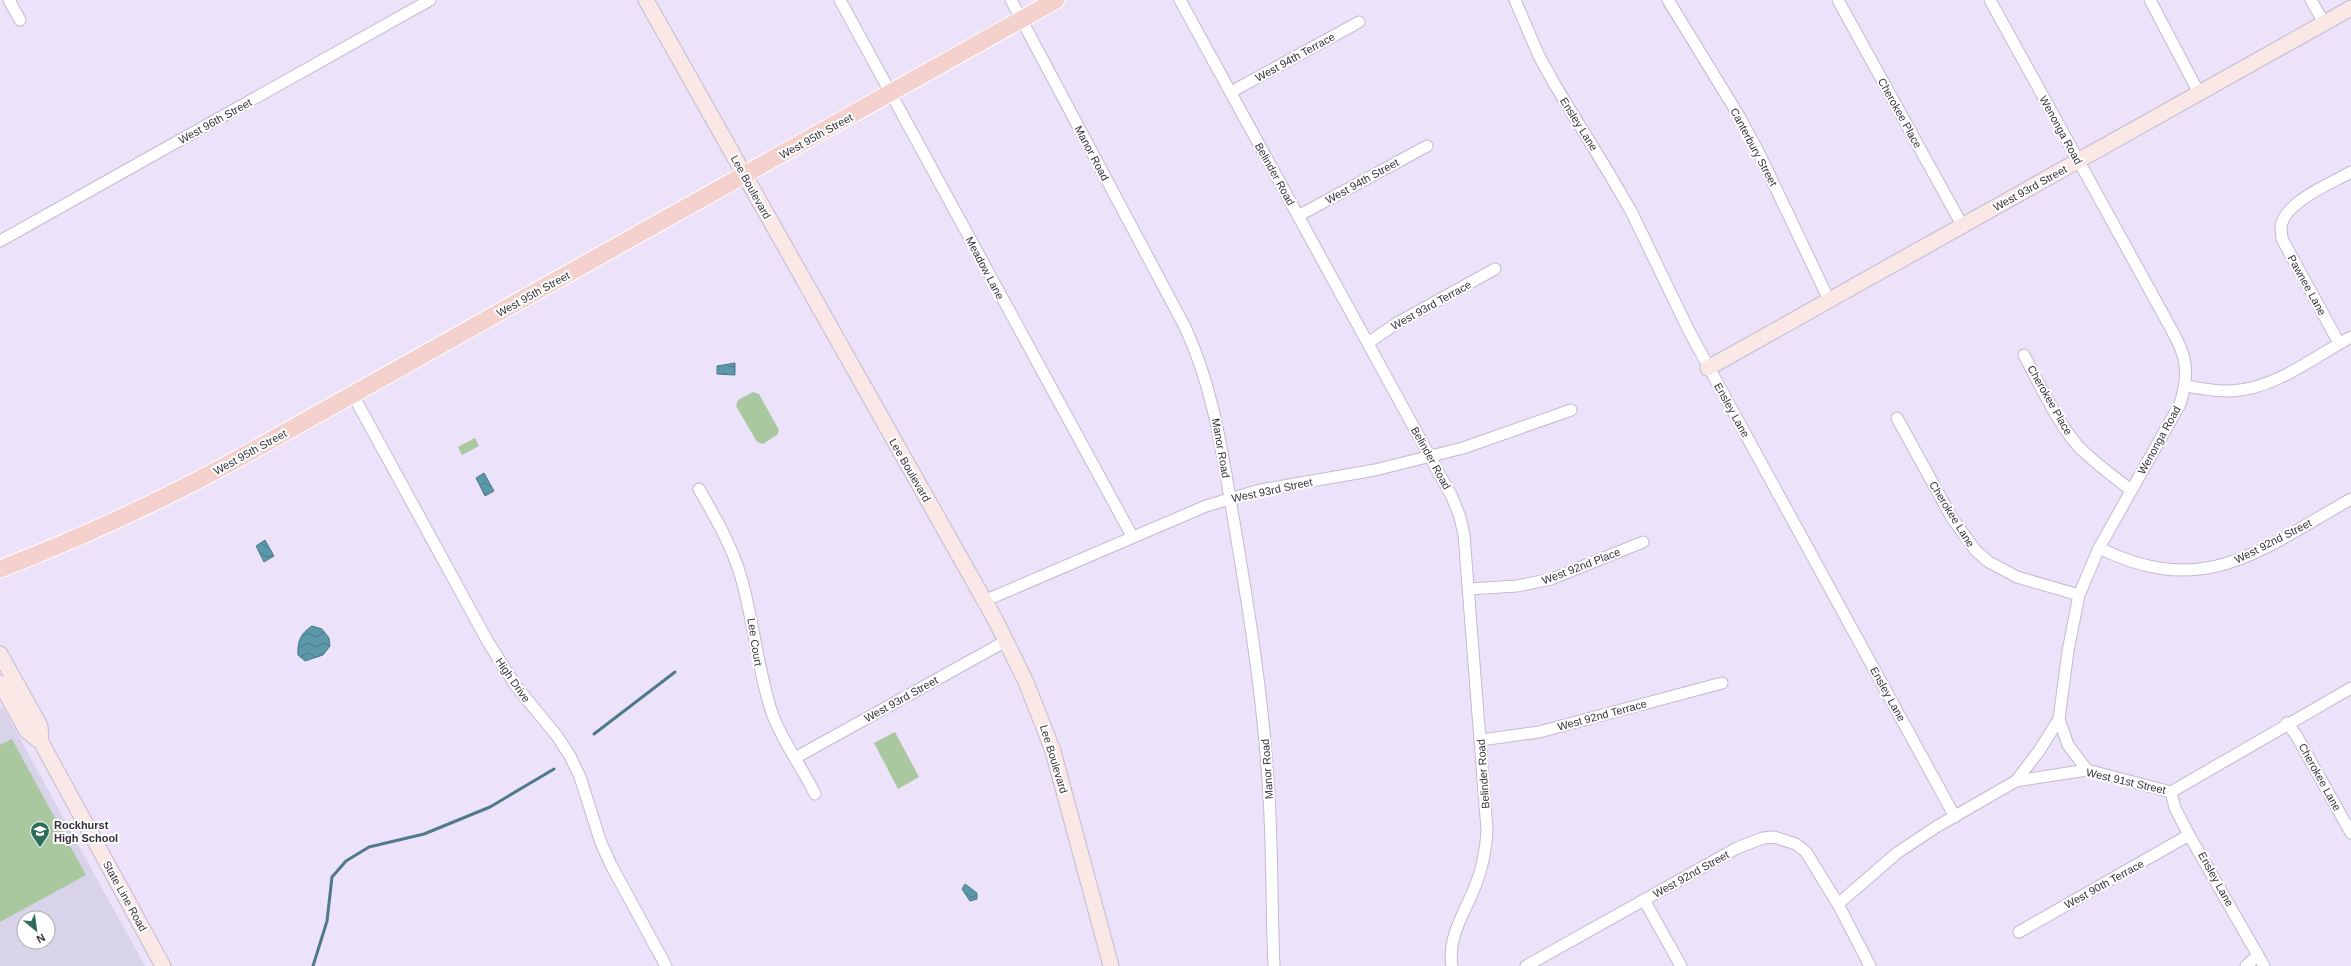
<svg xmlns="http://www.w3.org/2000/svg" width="2351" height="966" viewBox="0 0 2351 966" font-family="Helvetica,sans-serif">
	<defs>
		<pattern id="water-waves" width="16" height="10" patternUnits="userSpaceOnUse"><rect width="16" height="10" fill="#5b98aa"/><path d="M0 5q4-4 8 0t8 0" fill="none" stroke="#4c7d8c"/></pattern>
	</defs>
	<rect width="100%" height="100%" fill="#ece3fb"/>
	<path fill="#d9d3e9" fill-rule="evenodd" d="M3,707l67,123 75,136h-145v-257zM24,918h24v24h-24z"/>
	<g fill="#aac8a0">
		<path d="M753,392l6,2 20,36 -2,5 -14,9 -6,-2 -21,-36 2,-6z"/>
		<path d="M475,438l4,8 -17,9 -4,-8z"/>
		<path d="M895,732l24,45 -21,12 -24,-46z"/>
		<path d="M12,739l74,136 -86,47v-177z"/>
	</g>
	<g fill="url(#water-waves)" stroke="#507989">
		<path d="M735,363v12l-18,-1v-8z"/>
		<path d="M484,473l10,18 -9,5 -9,-18z"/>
		<path d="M265,540l9,16 -10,6 -8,-16z"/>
		<path d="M312,626l10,3 7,9 1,8 -7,9 -18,6 -7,-6c-1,-14 3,-22 14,-29z"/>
		<path d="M965,884l12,9v6l-7,2 -8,-12z"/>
	</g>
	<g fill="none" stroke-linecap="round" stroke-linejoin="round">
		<g stroke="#507989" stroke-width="3">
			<path d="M594,734l81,-62"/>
			<path d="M313,966l14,-45 5,-44 14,-16 23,-14 55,-13 66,-27 64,-38"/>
		</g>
		<g stroke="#c2bad1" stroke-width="13">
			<g id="street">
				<path d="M9,0l11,20"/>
				<path d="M840,0l292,536"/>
				<path d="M1011,0l174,327c28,60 37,124 48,189 14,83 28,167 34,251 6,67 4,133 7,199"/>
				<path d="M1180,0l272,497 8,20 4,18 23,295c-1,19 -4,36 -11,54 -10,27 -29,52 -24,82"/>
				<path d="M1515,0l24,56 16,29 52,85 24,41 58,120 266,486"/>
				<path d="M1668,0l71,116 20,37 70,147"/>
				<path d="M1838,0l124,225"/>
				<path d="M1990,0l173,314c19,36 30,48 17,90l-81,144 -20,47 -11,56 -9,68 -20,32 -23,30"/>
				<path d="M2150,0l49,93"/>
				<path d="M2311,0l13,23"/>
				<path d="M1231,92l128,-70"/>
				<path d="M1298,216l129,-70"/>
				<path d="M0,241l430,-241"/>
				<path d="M1368,343l29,-20 98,-54"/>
				<path d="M2339,343l-57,-104c0,-4 -1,-9 -1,-13 5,-25 49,-42 70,-54"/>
				<path d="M2024,355c16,30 31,63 53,90 16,17 36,31 54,45"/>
				<path d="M2185,386c16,2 31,6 46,5 44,-2 83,-34 120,-54"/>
				<path d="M353,395l135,247 28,44 41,50 13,20 10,21 21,66 10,22 55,101"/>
				<path d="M1897,418l55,100 24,33 13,11 28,15 62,18"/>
				<path d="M699,489c16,28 33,57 42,88 13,45 16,91 31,136 10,28 30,54 43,81"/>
				<path d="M2099,548c106,52 161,2 252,-49"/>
				<path d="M1469,589l48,-3 34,-7 92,-37"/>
				<path d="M984,601l222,-95 54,-16 115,-20 88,-22 108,-38"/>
				<path d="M2059,719l9,26 19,25"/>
				<path d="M2287,723l9,12 55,98"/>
				<path d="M1481,740l58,-8 183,-49"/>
				<path d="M795,758l211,-117"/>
				<path d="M2171,792l4,16 14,27 75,131"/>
				<path d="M1644,900l37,66"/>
				<path d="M1838,904l59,-51 39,-26 80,-46 71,-11 84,22 180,-104"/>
				<path d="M2019,932l170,-97"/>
				<path d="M1526,966l211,-118 26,-10 11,-1 22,7 10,8 32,52 32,62"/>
				<path d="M2246,966l12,-11"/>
			</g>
		</g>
		<g stroke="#c2bad1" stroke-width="17">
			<g id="secondary">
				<path d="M646,0l350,621 30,61 27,69 58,215"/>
				<path d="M1708,368l643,-360"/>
				<path d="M0,654l40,72 1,16"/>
				<path d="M0,683l27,48 14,11 122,224"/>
			</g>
		</g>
		<g stroke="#fff" stroke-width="19">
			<path id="primary" d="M0,569c80,-31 157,-66 232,-107l824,-462"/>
		</g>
		<use href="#street" stroke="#fff" stroke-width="11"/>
		<use href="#secondary" stroke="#fae8e6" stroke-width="15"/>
		<use href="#primary" stroke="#f4d1cd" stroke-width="17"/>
	</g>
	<defs>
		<g id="school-pin" transform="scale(1)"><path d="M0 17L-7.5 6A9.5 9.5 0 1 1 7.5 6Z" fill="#2c6d5c" stroke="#fff"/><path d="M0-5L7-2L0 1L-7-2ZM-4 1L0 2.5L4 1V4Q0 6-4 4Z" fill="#fff"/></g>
	</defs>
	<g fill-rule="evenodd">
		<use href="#school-pin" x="40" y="831"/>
	</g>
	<g text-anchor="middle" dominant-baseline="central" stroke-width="4" stroke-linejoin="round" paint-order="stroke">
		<g font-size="11" fill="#35323b" stroke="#fff">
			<text transform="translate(1295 57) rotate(-29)">West 94th Terrace</text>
			<text transform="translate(1900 113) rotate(61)">Cherokee Place</text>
			<text transform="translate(215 121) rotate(-29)">West 96th Street</text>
			<text transform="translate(1579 124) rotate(58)">Ensley Lane</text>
			<text transform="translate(2061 130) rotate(61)">Wenonga Road</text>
			<text transform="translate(816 136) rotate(-29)">West 95th Street</text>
			<text transform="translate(1754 147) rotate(62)">Canterbury Street</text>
			<text transform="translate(1092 153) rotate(62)">Manor Road</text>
			<text transform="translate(1275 174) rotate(61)">Belinder Road</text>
			<text transform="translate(1362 181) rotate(-29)">West 94th Street</text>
			<text transform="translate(751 187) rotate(61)">Lee Boulevard</text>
			<text transform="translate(2030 188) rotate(-29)">West 93rd Street</text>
			<text transform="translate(985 268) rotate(62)">Meadow Lane</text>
			<text transform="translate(2307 285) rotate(61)">Pawnee Lane</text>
			<text transform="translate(533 294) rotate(-29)">West 95th Street</text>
			<text transform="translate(1431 305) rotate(-29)">West 93rd Terrace</text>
			<text transform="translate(2050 400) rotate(60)">Cherokee Place</text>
			<text transform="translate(1732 410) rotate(61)">Ensley Lane</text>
			<text transform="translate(2159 440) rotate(-61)">Wenonga Road</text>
			<text transform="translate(1221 448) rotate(80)">Manor Road</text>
			<text transform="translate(250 452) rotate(-29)">West 95th Street</text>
			<text transform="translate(1431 458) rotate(61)">Belinder Road</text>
			<text transform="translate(910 470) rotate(60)">Lee Boulevard</text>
			<text transform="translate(1272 490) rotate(-12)">West 93rd Street</text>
			<text transform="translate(1952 514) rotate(58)">Cherokee Lane</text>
			<text transform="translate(2273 541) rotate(-27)">West 92nd Street</text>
			<text transform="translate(1581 566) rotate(-21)">West 92nd Place</text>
			<text transform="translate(755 642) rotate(81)">Lee Court</text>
			<text transform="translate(513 680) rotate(55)">High Drive</text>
			<text transform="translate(1888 694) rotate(61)">Ensley Lane</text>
			<text transform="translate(901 699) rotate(-29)">West 93rd Street</text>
			<text transform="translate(1602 715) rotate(-15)">West 92nd Terrace</text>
			<text transform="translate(1054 759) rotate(73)">Lee Boulevard</text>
			<text transform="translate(1267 769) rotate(-94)">Manor Road</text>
			<text transform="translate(1483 774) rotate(-94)">Belinder Road</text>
			<text transform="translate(2320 777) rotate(61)">Cherokee Lane</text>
			<text transform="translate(2126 781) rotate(13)">West 91st Street</text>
			<text transform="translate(1691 874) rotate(-29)">West 92nd Street</text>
			<text transform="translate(2216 879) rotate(61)">Ensley Lane</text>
			<text transform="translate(2104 884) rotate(-29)">West 90th Terrace</text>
			<text transform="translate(125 896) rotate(61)">State Line Road</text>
		</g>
		<g font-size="11" font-weight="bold" fill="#35323b" stroke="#fff" text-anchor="start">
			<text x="54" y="825">Rockhurst<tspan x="54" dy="13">High School</tspan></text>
		</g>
	</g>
	<g transform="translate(36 930) rotate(151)"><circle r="19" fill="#ffffff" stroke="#aeadb1"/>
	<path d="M0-3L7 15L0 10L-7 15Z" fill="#2c6d5c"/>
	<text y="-6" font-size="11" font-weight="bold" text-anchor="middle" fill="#35323b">N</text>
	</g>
</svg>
